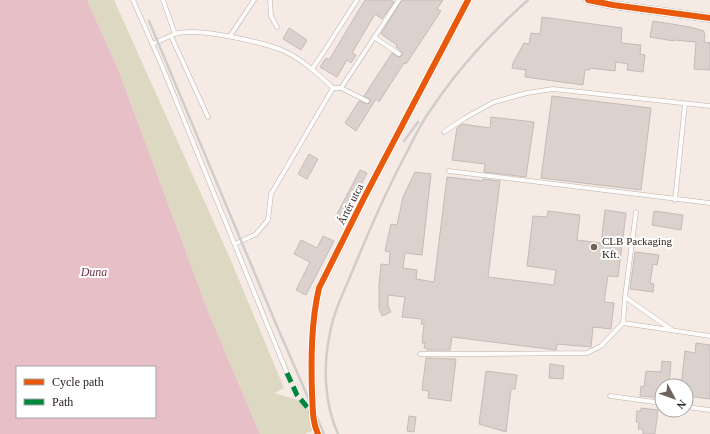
<svg xmlns="http://www.w3.org/2000/svg" width="710" height="434" viewBox="0 0 710 434" font-family="Georgia,serif">
	<rect width="100%" height="100%" fill="#f5eae4"/>
	<path fill="#ddd8c1" d="M87,0h27l115,256 55,132 -10,5 33,10 7,27 -10,4h-44l-51,-120 -91,-245z"/>
	<path fill="#e7bfc7" fill-rule="evenodd" d="M0,0h87l31,69 91,245 51,120h-260zM17,367h138v50h-138z"/>
	<g fill="#dbd1cd" stroke="#c5bbb7">
		<path d="M365,0h26l3,2 -12,17 -7,-5 -23,39 4,2 -5,8 -4,-3 -10,17 -17,-10 6,-9 3,2z"/>
		<path d="M402,0h41l-6,9 4,2 -35,53 -2,-1 -25,39 -3,-3 -20,32 -11,-8 14,-22 8,3 3,-1v-4l-6,-3 28,-43 6,4 4,-1v-4l-6,-5 1,-2 -16,-11z"/>
		<path d="M542,17l80,11 -1,15 20,2 -1,9 5,1 -2,17 -16,-2 1,-6 -12,-2 -1,9 -25,-3v2h-5l-2,15 -58,-8 1,-7 -14,-2 1,-5 11,-20 5,1 2,-11 9,1z"/>
		<path d="M653,21l37,6 14,4v2l1,1 -1,8 6,1v27l-16,-1 2,-27 -22,-2v1l-24,-4z"/>
		<path d="M289,28l18,12 -6,10 -18,-11z"/>
		<path d="M552,96l99,12 -10,82 -100,-12z"/>
		<path d="M491,117l43,5 -8,55 -42,-5 1,-8 -33,-4 5,-32 5,-4 28,4z"/>
		<path d="M309,154l9,5 -11,20 -9,-5z"/>
		<path d="M360,170l7,3 -23,45 -7,-4z"/>
		<path d="M415,172l16,2 -9,81 -17,-2 -2,15 14,2 -1,9 18,3 13,-105 35,4 1,-2 17,2 -12,96 66,8 2,-15 -29,-4 6,-50 14,1 1,-6 32,4 -3,25 24,3 4,-33 21,3 -8,64 -10,-1 -4,26 10,1 -3,26 -18,-2 -2,20 -34,-3 -1,6 -104,-13 -2,13h-23v-2h-3l1,-5h-3l2,-19h-3l1,-5 -20,-2 3,-20 -17,-2v11l3,6 -9,4 -3,-8v-22l2,-22 8,1 1,-13 -5,-1 6,-27 6,1 6,-28z"/>
		<path d="M654,211l29,4 -2,15 -29,-5z"/>
		<path d="M323,236l11,5 -28,54 -10,-5 14,-28 -16,-8 7,-14 16,8z"/>
		<path d="M635,252l24,3 -2,10 -4,-1 -3,19 4,1 -1,8 -23,-3z"/>
		<path d="M696,343l14,2v54l-24,-3v-10h-5l4,-35 10,2z"/>
		<path d="M426,358l30,1 -5,42 -23,-3 1,-7 -7,-1z"/>
		<path d="M662,361l9,1 -2,24h-7v12l-22,-2 1,-10 3,1 2,-16 15,1z"/>
		<path d="M550,364l14,2 -1,13 -14,-1z"/>
		<path d="M486,371l31,4 -2,14h-4l-5,43 -27,-8z"/>
		<path d="M641,408l17,2 -3,24h-12v-5h-5l1,-7h-3l1,-11h4z"/>
		<path d="M409,416l7,1 -2,15 -7,-1z"/>
	</g>
	<g fill="none" stroke-linecap="round" stroke-linejoin="round">
		<g stroke="#bbb2ac" stroke-width="5">
			<g id="lane">
				<path d="M133,0l29,66 125,307"/>
				<path d="M163,0l12,34"/>
				<path d="M270,0l1,16 6,11"/>
				<path d="M171,36l37,81"/>
				<path d="M230,36l24,-36"/>
				<path d="M374,37l25,17"/>
				<path d="M152,44c8,-3 15,-7 23,-10 21,-7 88,8 109,17 19,9 34,23 49,37h8l58,-88"/>
				<path d="M312,69l11,-16 34,-53"/>
				<path d="M341,88l26,13"/>
				<path d="M444,132l21,-14 29,-16 33,-9 26,-4 157,17"/>
				<path d="M449,171l261,32"/>
				<path d="M675,200l10,-96"/>
				<path d="M636,212l-11,85 -2,26 87,13"/>
				<path d="M235,244l21,-10 12,-14 3,-26 62,-106"/>
				<path d="M625,297l47,33"/>
				<path d="M420,354h64l103,-1 14,-7 22,-23"/>
				<path d="M610,396l52,7"/>
				<path d="M686,407l24,3"/>
			</g>
		</g>
		<g stroke="#bbb2ac" stroke-width="9">
			<path id="street" d="M588,0l25,5 97,13"/>
		</g>
		<use href="#lane" stroke="#fefcfb" stroke-width="4"/>
		<use href="#street" stroke="#fefcfb" stroke-width="8"/>
		<g stroke="#d0cdca" stroke-width="2.5">
			<path d="M149,21l127,303 48,110"/>
			<path d="M404,141l14,-19"/>
			<path d="M338,434c-14,-31 -15,-69 -8,-101 4,-23 16,-46 25,-68 16,-39 33,-78 53,-115 7,-14 14,-29 24,-42 26,-39 61,-77 96,-108"/>
		</g>
		<path stroke="#00873e" stroke-width="5" stroke-dasharray="10 5" stroke-linecap="butt" d="M287,373l10,22 16,19"/>
		<g stroke="#fff" stroke-width="8">
			<g id="cycleway">
				<path d="M588,0l25,5 97,13"/>
				<path d="M318,434c-6,-13 -5,-26 -6,-40 -1,-35 -1,-71 7,-106l45,-90 104,-198"/>
			</g>
		</g>
		<use href="#cycleway" stroke="#e8590c" stroke-width="6"/>
	</g>
	<circle fill="#6e645e" stroke="#fff" stroke-width="1.5" cx="594" cy="247" r="4"/>
	<g text-anchor="middle" dominant-baseline="central" stroke-width="4" stroke-linejoin="round" paint-order="stroke">
		<g font-size="11" fill="#251c16" stroke="#fff">
			<text transform="translate(350 204) rotate(-63)">Ártér utca</text>
		</g>
		<g font-size="11" fill="#251c16" stroke="#fff" text-anchor="start">
			<text x="602" y="241">CLB Packaging<tspan x="602" dy="13">Kft.</tspan></text>
		</g>
		<g font-size="12" font-style="italic" fill="#723147" stroke="#fff">
			<text x="94" y="272">Duna</text>
		</g>
	</g>
	<rect x="16" y="366" width="140" height="52" fill="#ffffff" stroke="#a8a4a2"/>
	<rect x="24" y="379" width="20" height="6" fill="#e8590c" stroke="#a8a4a2"/>
	<text x="52" y="386" font-size="12" fill="#251c16">Cycle path</text>
	<rect x="24" y="399" width="20" height="6" fill="#00873e" stroke="#a8a4a2"/>
	<text x="52" y="406" font-size="12" fill="#251c16">Path</text>
	<g transform="translate(674 398) rotate(131)"><circle r="19" fill="#ffffff" stroke="#a8a4a2"/>
	<path d="M0-3L7 15L0 10L-7 15Z" fill="#6e645e"/>
	<text y="-6" font-size="11" font-weight="bold" text-anchor="middle" fill="#251c16">N</text>
	</g>
</svg>
